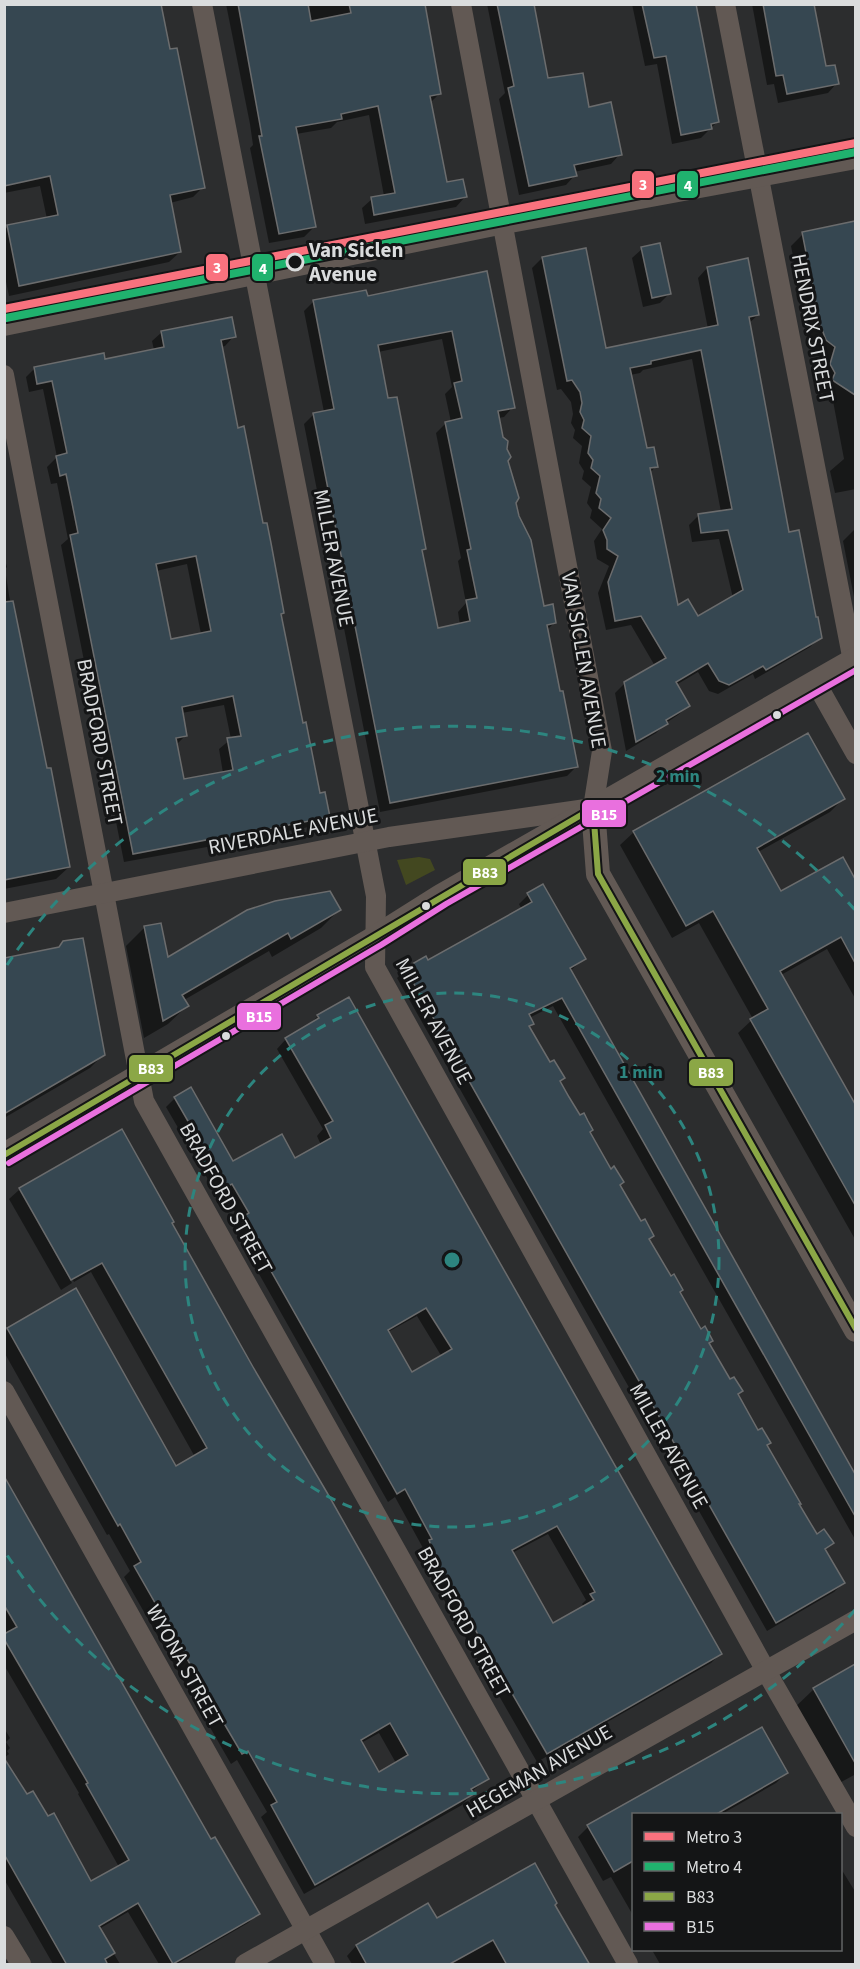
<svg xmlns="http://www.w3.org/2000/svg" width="860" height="1969" viewBox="0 0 860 1969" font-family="'Source Sans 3',sans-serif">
	<rect width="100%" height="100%" fill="#2c2d2e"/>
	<path fill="#434820" d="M419,857l11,2 5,11 -29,15 -9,-25z"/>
	<g fill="#0007" fill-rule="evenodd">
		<path d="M4,4l165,47 34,136 -10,10 -23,6 10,49 -11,10 -160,34 -5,-24v-42l4,-3 39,-8 -7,-33 -36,7z"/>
		<path d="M226,4h197l17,89 -10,10 16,81 19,13 -9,10 -91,17 -3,-16 10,-9 12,-3 -15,-81 -32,7 -6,6 -35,6 18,93 -10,10 -35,6 -19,-95 3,-3 -3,-21z"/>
		<path d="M487,4h45l15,76 41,29 32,45 -9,10 -37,8 1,3 -9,10 -47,10 -20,-96 6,-6z"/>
		<path d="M632,4h62l23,118 -16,16 -29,6 -15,-80 -12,2z"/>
		<path d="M752,4h60l13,64 12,15 -9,10 -50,10 -4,-19 -7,1z"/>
		<path d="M853,223l3,13v253l-21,4 -5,-22 14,-12 -11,-58 -4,1 -1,-5 -7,-5 3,-6 -5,-9 4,-17 -8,-8 -6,-16 -18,-90 12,-12z"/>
		<path d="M642,249l28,44 -10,10 -17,4 -11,-49z"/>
		<path d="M542,258l63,92 103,-21 -10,-51 9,-10 51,47 -10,9 40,210 32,103 -10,10 -55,32 -2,-5 -35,20 -9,-3 -11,-19 -22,13 12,21 -10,9 -12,8 -10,10 -30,18 -11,-58 10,-10 30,-17 -24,-41 -25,5 -8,-37 11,-27 -12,-7 -3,-18 8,-12 -12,-11 2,-8 -5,-7 4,-16 -9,-8 2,-8 -5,-8 3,-17 -9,-8 2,-8 -4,-7 2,-9 -2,-12 -10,-13 -4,1 -25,-122zM692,359l29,153 -22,3 -10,10 3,17 27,-3 14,59 -36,20 -20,-11 -27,-134 6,-7 -10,-16 -16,-75 10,-2 3,-3z"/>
		<path d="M486,273l27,134 -9,10 -6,1 17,84 28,106 12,14 -8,8 29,137 -9,9 -187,36 -76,-388 10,-10 10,-2 -20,-101 9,-9 53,-4zM442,339l10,48 -7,7 6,28 -5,1 -10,10 25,125 -3,3 8,42 -8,9 2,13 -23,5 -16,-77 4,-4 -38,-149 -9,-48z"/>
		<path d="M162,332l72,4 -9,10 -4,1 15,82 47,184 -3,2 22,109 17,71 9,21 -9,9 -77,15 -5,5 -18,3 -1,-3 -94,17 -63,-317 7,-6 -11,-56 -6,1 -4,-17 10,-10 -14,-68 -14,3 -3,-15 9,-9 69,-8 50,-10 -2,-9zM187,564l14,70 -31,6 -14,-69zM224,705l7,34 -12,10 4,24 -40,8 -7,-36 10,-10 -4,-22z"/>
		<path d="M855,529h1v78l-13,-66z"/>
		<path d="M4,556l3,11 -2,2 4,26 37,175 23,97 -13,12 -52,10z"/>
		<path d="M843,799l-13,13 -72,40 22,42 63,-35 13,23v118l-29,-51 -46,26 75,132v134l-118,-208 15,-14 -54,-96 -27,15 -52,-93 14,-13z"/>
		<path d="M543,886l41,73 -14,12 286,505v65l-303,-535 -24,12 3,6 -4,3 120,213 82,141 11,10 -4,4 61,110 18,31 16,7 -8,7 19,33 -9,9 -67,39 -370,-653 9,-9 22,-7 94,-52 -3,-6 9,-9z"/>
		<path d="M339,910l-18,18 -49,29 -3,-6 -85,49 3,6 -19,18 -24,14 -18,-92 18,-18 23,31z"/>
		<path d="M4,959l100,95 -14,14 -86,50z"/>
		<path d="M318,1016l402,638 -9,9 -174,99 -117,-204 3,-3 -3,-4 3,-3 -28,-51 -7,5 -155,-274 7,-7 -17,-29 -6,3 -51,-88 9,-9 57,65 63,-3 26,-15 -4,-9 6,-7 -46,-80 9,-10 23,-14zM417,1316l25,41 -31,17 -23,-42zM548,1534l38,66 -4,4 2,3 -31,18 -41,-72z"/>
		<path d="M20,1189l150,35 317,555 -16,13 1,2 -10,11 -158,89 -43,-77 6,-5 -30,-52 -6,4 -107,-187 6,-6 -21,-37 -2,1 -103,-183v-20l4,-3 168,139 19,-11 -104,-185 -17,10 -52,-92h-3zM379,1733l17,30 -18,11 -17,-31z"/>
		<path d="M19,1190l53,93 -11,7 -52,-91z"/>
		<path d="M4,1479l206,362 48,73 -10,9 -71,41h-18l-31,-52 -29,17 21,35h-67l-49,-85v-119l22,37 65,86 28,-16 -41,-73 1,-1 -75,-128z"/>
		<path d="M856,1665v109l-24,13 -42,-75 24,-23z"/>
		<path d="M4,1728l6,10 -4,4 4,6 -3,3 2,3 -5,4z"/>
		<path d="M786,1773l-10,10 -54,31h-88v103l-23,-40 -8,4 -25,-44 10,-10z"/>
		<path d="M840,1867l16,26v71h-196l-8,-14h188z"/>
		<path d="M428,1905l9,15 116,-15 35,59h-236l-5,-8 9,-10z"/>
	</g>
	<g fill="#364751" stroke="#6b6c6d" stroke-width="1.5" fill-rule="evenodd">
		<path d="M4,4h157l9,45 7,-1 28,140 -35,7 11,57 -162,34 -12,-61 51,-10 -8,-39 -46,10z"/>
		<path d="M238,4h70l3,17 40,-8 -2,-9h76l16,90 -11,2 17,86 16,-3 4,18 -93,18 -3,-18 24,-4 -17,-87 -37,8 1,5 -46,8 20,100 -37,7 -20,-98h3z"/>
		<path d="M497,4h37l14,74 35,-5 6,34 22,-5 11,53 -48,10 3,11 -48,10 -21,-98 6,-2z"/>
		<path d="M642,4h54l23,118 -8,2 1,5 -31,6 -15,-79 -12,2z"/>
		<path d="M763,4h51l12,62 9,-1 4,19 -52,10 -4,-19 -7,1z"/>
		<path d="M855,221v174l-23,-15 3,-7 -5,-9 5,-17 -9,-7 -6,-16 -18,-92z"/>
		<path d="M660,243l11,51 -19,4 -11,-51z"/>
		<path d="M586,248l20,100 112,-23 -11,-58 41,-9 11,57 -10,2 40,215 10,-2 17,87h2l4,21 -56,32 -3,-4 -34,19 -10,-4 -11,-18 -32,19 14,24 -24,14 2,4 -32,18 -12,-60 42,-24 -25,-42 -26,5 -7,-39 10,-26 -11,-7v-9l-4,-10 8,-12 -12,-10 2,-9 -5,-6 4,-17 -9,-8 2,-8 -5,-7 3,-17 -9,-8 2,-8 -4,-8 2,-9 -2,-11 -8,-12 -5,1 -25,-124zM701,350l31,159 -34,5 3,19 27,-3 15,60 -45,26 -10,-17 -10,6 -28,-137 8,-1 -4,-20 -7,1 -17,-80 21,-4v-3z"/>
		<path d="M487,271l28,137 -17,3 5,26 5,4 -1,8 4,8 -3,4 11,37 -3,5 3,13 12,24 13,66 9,-2 3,19 -9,2 13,66h3l15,76 -188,36 -77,-390 21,-4 -21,-109 53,-10 2,6zM452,331l10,50 -8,2 8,35 -17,4 26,127 -4,1 10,48 -11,2 4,21 -32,7 -16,-78 4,-1 -29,-152 -9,1 -10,-53z"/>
		<path d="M232,317l4,20 -15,3 17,88 6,-2 19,97h4l4,20 13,70 -3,1 22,109 3,-1 14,71 5,-1 5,25 -83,16 1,3 -21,4v-4l-94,18 -63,-319 8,-2 -6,-30 -6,-29 -6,2 -4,-20 11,-3 -15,-72 -15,3 -3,-17 70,-14 1,6 59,-12 -3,-16zM196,556l15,75 -40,8 -15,-75zM233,696l8,40 -14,2 6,32 -49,9 -8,-41 11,-2 -5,-29z"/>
		<path d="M13,601l34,167h4l19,99 -66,13v-278z"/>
		<path d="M808,733l37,66 -88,49 24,43 62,-34 12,22v84l-14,-26 -61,34 75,133v101l-105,-186 18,-10 -55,-98 -27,15 -53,-95z"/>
		<path d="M543,884l43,75 -16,9 285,506v42l-293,-518 -33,16 5,10 -5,2 21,36 4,-2 11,18 -5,3 9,16 11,18 4,-2 4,8 5,9 -3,2 21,37 3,-3 10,16 -4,3 21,36 4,-2 9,17 -5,3 22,37 3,-2 9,16 -3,2 21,37 4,-3 8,15 -4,2 21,36 4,-2 9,14 -5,3 20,36 4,-2 9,15 -4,2 34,59h-2l18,30 7,-5 10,14 -9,6 20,34 -69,40 -371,-655 21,-12 2,4 104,-58 -5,-9z"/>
		<path d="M330,891l11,19 -50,29 -3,-6 -106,62 7,11 -26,15 -19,-95 17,-3 7,34 79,-47 28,-9z"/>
		<path d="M83,938l22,117 -101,59v-156l55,-11 4,-6z"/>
		<path d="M349,997l373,657 -175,100 -119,-206 3,-2 -2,-6 3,-1 -27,-50 -8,5 -156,-276 8,-5 -17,-29 -6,3 -52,-90 17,-10 42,74 49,-27 13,24 36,-20 -6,-13 8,-4 -48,-83 34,-20 -2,-3zM426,1308l26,41 -40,23 -24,-42zM557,1526l38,66 -5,2 4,6 -41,23 -41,-73z"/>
		<path d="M122,1129l52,93 -2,1 81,144 76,129 160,283 -18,10 3,5 -159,91 -44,-80 6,-3 -29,-51 -6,3 -20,-34 -88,-154 7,-4 -21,-38 -2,2 -111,-198 69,-40 100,178 31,-18 -105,-185 -31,17 -52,-92zM390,1723l18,32 -29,17 -18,-32z"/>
		<path d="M4,1476l207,363 4,-2 45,77 -87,50 -35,-61 -39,23 16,27 -10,6 3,6h-41l-63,-111v-96l23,36 6,-3 15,25 6,-3 37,68 38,-21 -43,-76 2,-1 -84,-144v-5l13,-7 -13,-22z"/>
		<path d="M855,1664v99l-42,-75z"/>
		<path d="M762,1727l26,46 -73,42h-82v46l-19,11 -27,-47z"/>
		<path d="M535,1863l22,40 -2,2 35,60h-83l-14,-25 -45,25h-81l-11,-20 72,-42 9,15z"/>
	</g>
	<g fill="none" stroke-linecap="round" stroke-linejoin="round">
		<g stroke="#625954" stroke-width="20">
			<path d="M202,4l174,892 -1,71 391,704 90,156"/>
			<path d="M725,4l128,657"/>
			<path d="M4,326l500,-102 352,-65"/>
			<path d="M4,375l140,726 484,863"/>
			<path d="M816,683l40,71"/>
			<path d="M4,913l385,-76 204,-29 9,-57 -141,-747"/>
			<path d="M4,1391l321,573"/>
			<path d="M4,1936l17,28"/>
			<path d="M245,1964l611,-344"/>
		</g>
		<g stroke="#625954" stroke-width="24">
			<path d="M593,808l5,66 258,456"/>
			<path d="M4,1155l372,-218 65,-41 415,-237"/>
		</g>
		<g stroke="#141516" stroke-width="10">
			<g id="bus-1">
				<path d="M593,808l5,66 258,455"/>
				<path d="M4,1155l589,-347"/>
			</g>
		</g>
		<g stroke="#141516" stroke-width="10">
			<path id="bus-2" d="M9,1163l372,-218 65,-41 410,-234"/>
		</g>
		<use href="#bus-1" stroke="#8ba746" stroke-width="6"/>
		<use href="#bus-2" stroke="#e970de" stroke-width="6"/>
		<g stroke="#141516" stroke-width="12">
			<path id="metro-1" d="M4,309l852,-166"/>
		</g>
		<g stroke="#141516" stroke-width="12">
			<path id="metro-2" d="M6,318l850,-166"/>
		</g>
		<use href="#metro-1" stroke="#f9727e" stroke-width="8"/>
		<use href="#metro-2" stroke="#20b26e" stroke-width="8"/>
	</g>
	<g fill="none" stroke="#2d857f" stroke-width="3" stroke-dasharray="10 8">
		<circle cx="452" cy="1260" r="267"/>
		<path d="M855 1610A534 534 0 0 1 7 1555M7 965A534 534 0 0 1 855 910"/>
	</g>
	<circle fill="#141516" stroke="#dadcdd" stroke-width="3" cx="295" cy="262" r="8"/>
	<g fill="#dadcdd" stroke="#141516" stroke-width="2">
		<circle cx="777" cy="715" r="5"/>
		<circle cx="426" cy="906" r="5"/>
		<circle cx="226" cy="1036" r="5"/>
	</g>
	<g text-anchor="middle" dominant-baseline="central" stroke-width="6" stroke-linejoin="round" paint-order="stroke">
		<g font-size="21" font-weight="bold" fill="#dadcdd" stroke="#141516" text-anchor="start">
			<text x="309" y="250">Van Siclen<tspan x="309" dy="24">Avenue</tspan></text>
		</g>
		<g font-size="21" fill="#dadcdd" stroke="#141516">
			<text transform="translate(813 328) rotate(79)">HENDRIX STREET</text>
			<text transform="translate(334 558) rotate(79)">MILLER AVENUE</text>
			<text transform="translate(584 660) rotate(80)">VAN SICLEN AVENUE</text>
			<text transform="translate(100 742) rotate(79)">BRADFORD STREET</text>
			<text transform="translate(293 831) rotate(-11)">RIVERDALE AVENUE</text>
			<text transform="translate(434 1021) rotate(62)">MILLER AVENUE</text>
			<text transform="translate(226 1198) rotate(61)">BRADFORD STREET</text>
			<text transform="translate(669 1446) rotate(61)">MILLER AVENUE</text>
			<text transform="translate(464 1622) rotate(61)">BRADFORD STREET</text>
			<text transform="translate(185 1666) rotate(61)">WYONA STREET</text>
			<text transform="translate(539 1771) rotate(-30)">HEGEMAN AVENUE</text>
		</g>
	</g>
	<circle cx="452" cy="1260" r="9" fill="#2d857f" stroke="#141516" stroke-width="3"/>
	<g font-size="18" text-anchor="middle" font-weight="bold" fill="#2d857f" stroke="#141516" stroke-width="6" stroke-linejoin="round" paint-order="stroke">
		<text x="678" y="782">2 min</text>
		<text x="641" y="1078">1 min</text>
	</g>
	<g stroke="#141516" stroke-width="2">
		<rect x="631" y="170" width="24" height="29" rx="6" fill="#f9727e"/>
		<rect x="676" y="170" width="23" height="29" rx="6" fill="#20b26e"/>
		<rect x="205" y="253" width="24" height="29" rx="6" fill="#f9727e"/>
		<rect x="251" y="253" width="23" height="29" rx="6" fill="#20b26e"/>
		<rect x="581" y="799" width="46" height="29" rx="6" fill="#e970de"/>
		<rect x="462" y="858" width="45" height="28" rx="6" fill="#8ba746"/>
		<rect x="236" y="1002" width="46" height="29" rx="6" fill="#e970de"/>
		<rect x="128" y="1054" width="46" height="29" rx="6" fill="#8ba746"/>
		<rect x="688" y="1058" width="46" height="29" rx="6" fill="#8ba746"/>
	</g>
	<g font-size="16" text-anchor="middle" font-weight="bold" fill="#fff">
		<text x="643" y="190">3</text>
		<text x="688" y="191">4</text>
		<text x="217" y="273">3</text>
		<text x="263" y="274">4</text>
		<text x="604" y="820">B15</text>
		<text x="485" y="878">B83</text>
		<text x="259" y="1022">B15</text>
		<text x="151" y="1074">B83</text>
		<text x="711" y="1078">B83</text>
	</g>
	<rect width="860" height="1969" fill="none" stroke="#dadcdd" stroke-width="12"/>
	<rect x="632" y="1813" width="210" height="138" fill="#141516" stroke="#636566" stroke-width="1.5"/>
	<rect x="644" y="1832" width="30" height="9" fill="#f9727e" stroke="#636566" stroke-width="1.5"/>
	<text x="686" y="1843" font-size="18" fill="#dadcdd">Metro 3</text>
	<rect x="644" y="1862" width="30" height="9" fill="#20b26e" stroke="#636566" stroke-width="1.5"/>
	<text x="686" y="1873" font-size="18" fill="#dadcdd">Metro 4</text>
	<rect x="644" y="1892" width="30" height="9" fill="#8ba746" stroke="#636566" stroke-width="1.5"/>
	<text x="686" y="1903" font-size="18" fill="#dadcdd">B83</text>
	<rect x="644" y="1922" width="30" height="9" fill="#e970de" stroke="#636566" stroke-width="1.5"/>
	<text x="686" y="1933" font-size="18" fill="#dadcdd">B15</text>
</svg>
